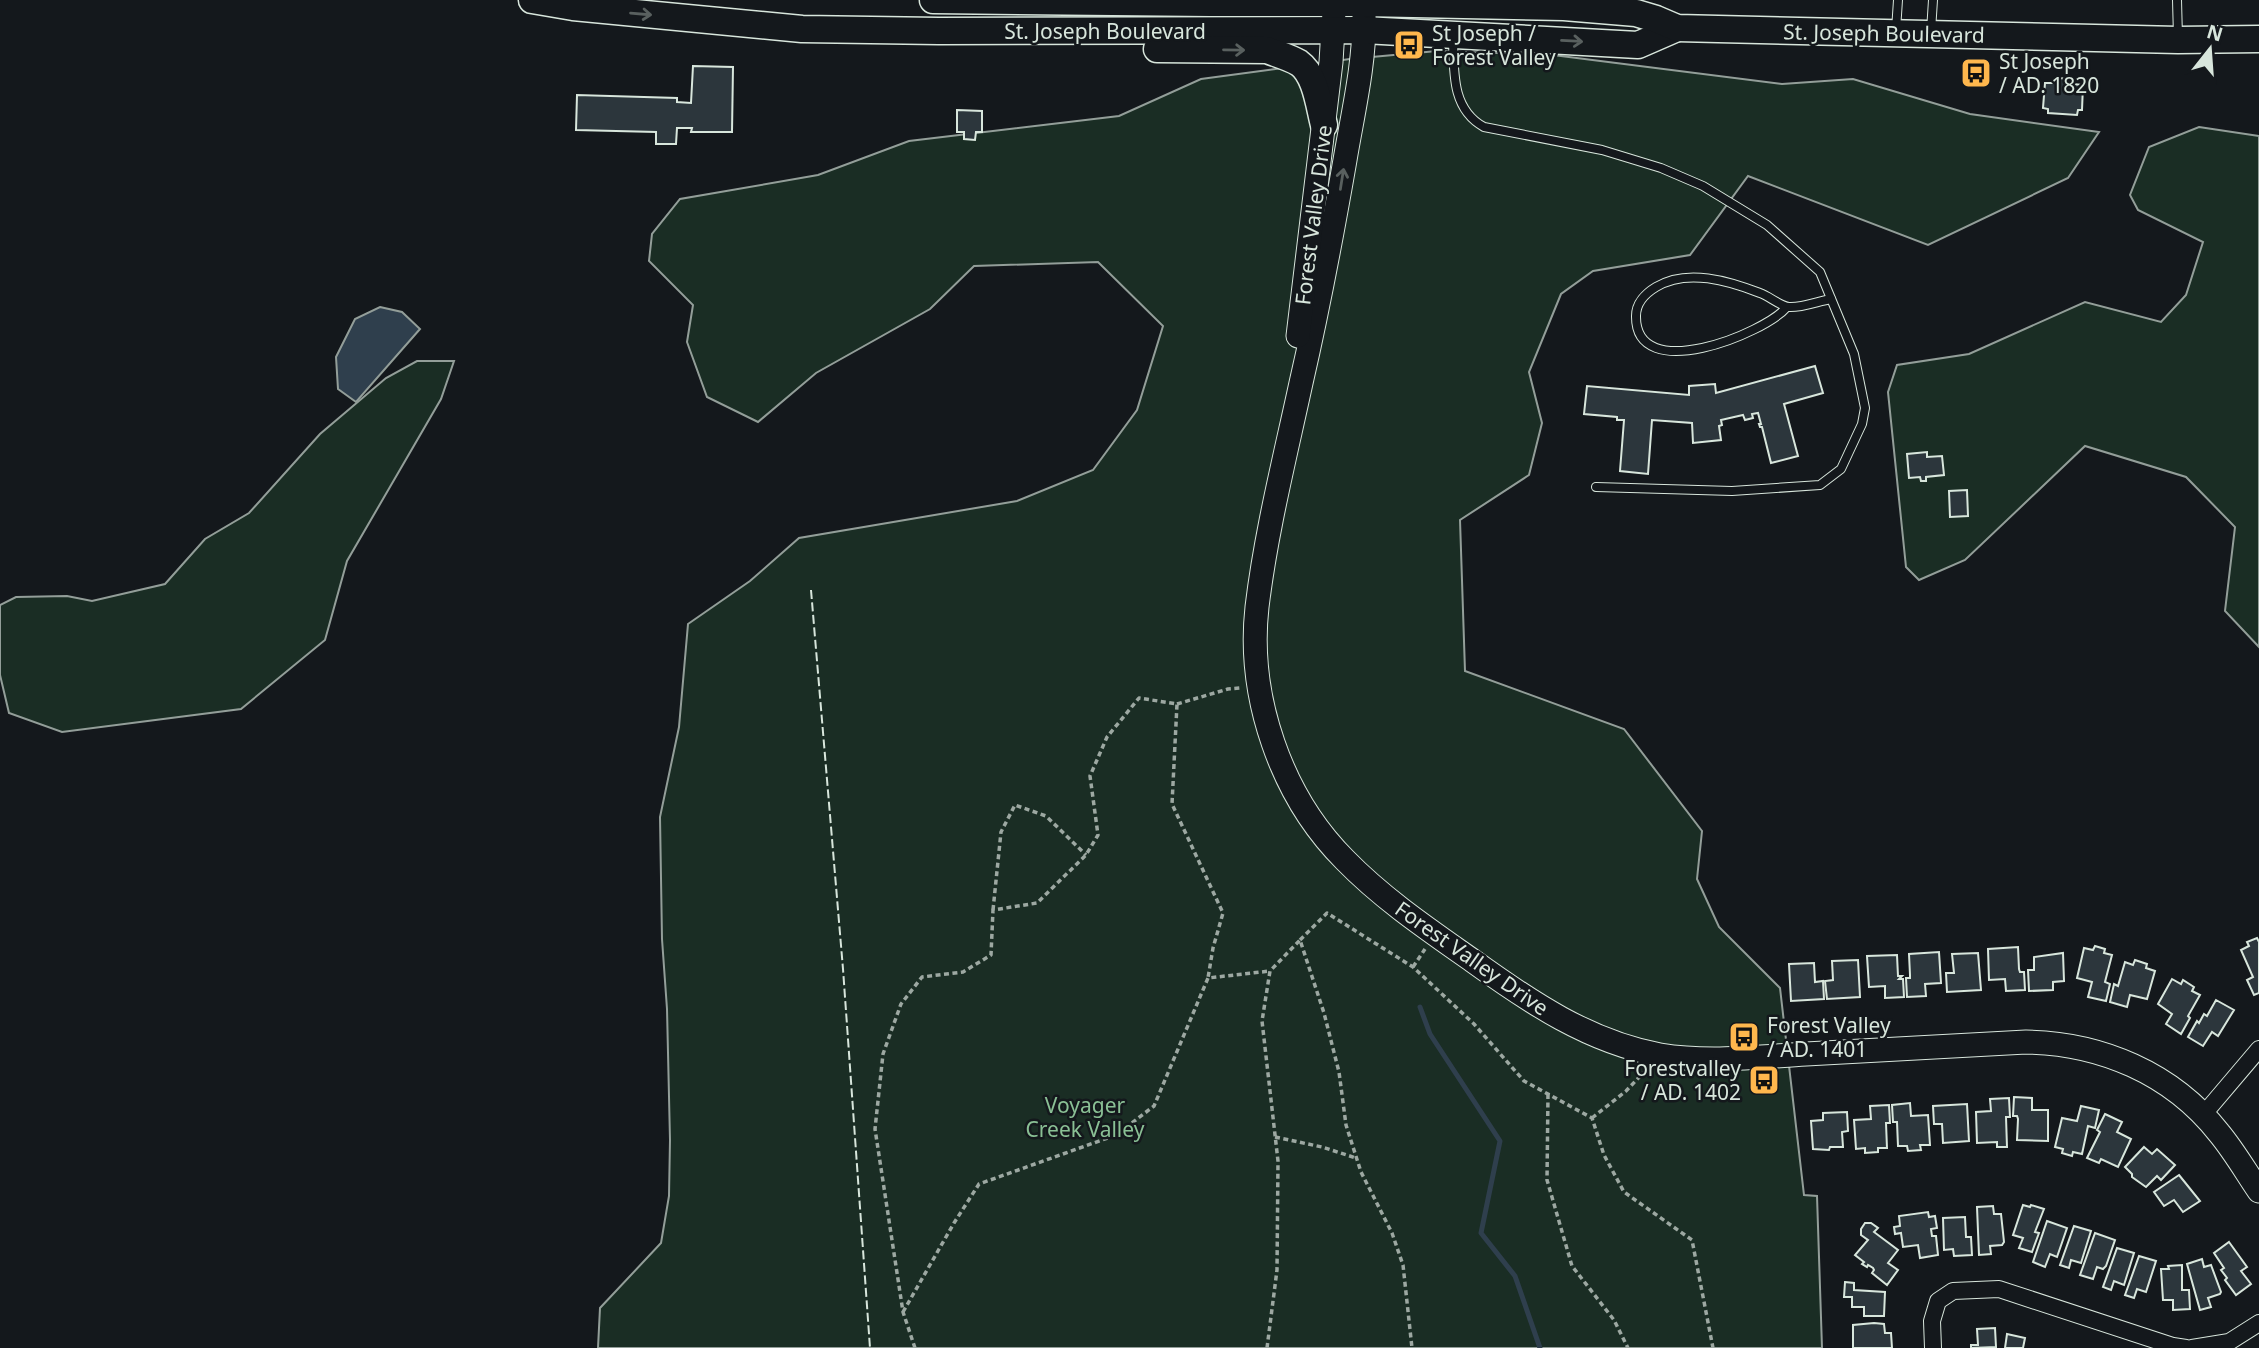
<svg xmlns="http://www.w3.org/2000/svg" width="2259" height="1348" viewBox="0 0 2259 1348" font-family="'Noto Sans',sans-serif">
	<rect width="100%" height="100%" fill="#14181c"/>
	<g fill="#1a2d24" stroke="#939e99" stroke-width="2">
		<path d="M1437,51l116,4 229,29 71,-5 117,35 129,18 -31,46 -140,67 -180,-69 -58,79 -97,16 -32,23 -32,78 13,51 -13,52 -69,45 5,151 159,58 78,102 -5,48 22,48 61,61 24,207 13,1 5,152h-1224l2,-40 61,-65 8,-47 1,-56 -3,-131 -5,-70 -2,-122 19,-90 9,-103 62,-43 49,-43 218,-37 76,-31 44,-60 26,-84 -65,-64 -124,4 -44,43 -114,64 -58,49 -51,-25 -20,-55 6,-37 -44,-44 3,-27 28,-35 138,-24 91,-34 210,-25 82,-37 149,-20z"/>
		<path d="M2199,127l60,9v511l-34,-36 10,-84 -49,-50 -101,-31 -120,114 -46,20 -13,-13 -18,-175 9,-27 72,-11 116,-52 76,20 25,-27 17,-53 -65,-32 -8,-15 19,-48z"/>
		<path d="M417,361h37l-13,38 -94,162 -22,79 -84,69 -179,23 -53,-19 -9,-38v-70l16,-8 51,-1 25,5 73,-17 40,-45 44,-26 71,-79 66,-56z"/>
	</g>
	<path fill="#2f3f4d" stroke="#939e99" stroke-width="2" d="M380,307l22,5 18,17 -64,73 -18,-13 -2,-32 19,-38z"/>
	<g fill="none" stroke-linecap="round" stroke-linejoin="round">
		<path stroke="#2f3f4d" stroke-width="5" d="M1420,1007l10,27 70,107 -19,92 34,43 25,72"/>
	</g>
	<g fill="#2c363c" stroke="#d8e6dc" stroke-width="2">
		<path d="M693,66l40,1 -1,65h-41l1,-4h-15l-1,16h-20v-12l-80,-2 1,-35 100,3v4l14,1z"/>
		<path d="M2056,78l16,1v5l11,1 -1,25h-4l-1,5 -29,-2v-4l-5,-1 2,-25h10z"/>
		<path d="M957,110l25,1v21h-6l-1,8 -11,-1v-7h-7z"/>
		<path d="M1815,366l8,27 -39,11 14,52 -27,7 -9,-36h-2l-1,-3h2l-3,-11 -6,1 1,4 -8,2 -2,-5 -22,5 1,5 -3,1 2,14 -28,3 -1,-20 -40,-3 -4,54 -28,-3 4,-51h-7v-3l-33,-3 3,-28 102,9v-9l26,-2 1,9z"/>
		<path d="M1927,452v5l15,-1 2,19 -18,2v4h-5l-1,-4 -11,1 -2,-24z"/>
		<path d="M1967,490l1,26 -18,1 -1,-26z"/>
		<path d="M2257,938l2,4v51l-5,2 -7,-15 6,-3 -12,-27 8,-4 -2,-4z"/>
		<path d="M2095,946l10,3 -1,4 8,2 -7,27 5,2 -4,17 -18,-4 4,-15 -15,-4 7,-30 9,2z"/>
		<path d="M2018,947l1,22 1,3h4l1,18 -19,1 -1,-12 -16,1 -1,-31z"/>
		<path d="M1939,952l2,31 -16,1 1,12 -19,1 -1,-19h4v-3l-1,-21z"/>
		<path d="M1978,953l3,37 -34,2 -1,-19h8l-2,-19z"/>
		<path d="M2063,953l1,28 -11,1v8l-24,1 -1,-21h6v-13z"/>
		<path d="M1897,955l1,21h4l-3,3h4l1,18 -19,1v-12l-16,1 -2,-31z"/>
		<path d="M1858,960l2,37 -33,2 -2,-18 8,-1 -1,-19z"/>
		<path d="M2135,960l12,4 -1,4 9,3 -8,28 -17,-4 -3,12 -17,-5 4,-18 4,2 7,-24 8,3z"/>
		<path d="M1814,963l1,19 8,-1 1,18 -33,2 -2,-37z"/>
		<path d="M2172,979l9,5 2,-4 11,7 -2,4 8,4 -12,21 2,2 -9,16 -15,-10 6,-10 -14,-10z"/>
		<path d="M2216,1000l18,10 -16,26 -6,-4 -9,14 -15,-9 9,-16 2,2 5,-9 3,2z"/>
		<path d="M2014,1097l18,1v12h16v31l-31,-1 1,-21 -1,-3h-4z"/>
		<path d="M2009,1098l1,19h-4l1,30h-10v-5l-20,1 -1,-31 15,-1 -1,-12z"/>
		<path d="M1910,1103l1,13 17,-1 2,30h-10l1,5 -13,1 -1,-5h-9l-1,-24h-4l-1,-17z"/>
		<path d="M1967,1104l2,37 -26,2 -1,-19h-8l-1,-18z"/>
		<path d="M1889,1105l1,18h-4l1,25h-9v4l-13,1v-5l-9,1 -2,-29 17,-1 -1,-13z"/>
		<path d="M2081,1106l18,4 -4,18 -7,-2 -6,28 -9,-2 -1,4 -10,-3 1,-4 -8,-2 7,-29 15,3z"/>
		<path d="M1847,1112l1,19 -6,1 1,15h-13l-1,3 -16,-1 -2,-28 12,-1v-7z"/>
		<path d="M2105,1114l17,8 -5,10 14,7 -13,28 -17,-8 -2,4 -12,-5 13,-26 -3,-2z"/>
		<path d="M2144,1147l8,7 5,-5 18,16 -14,15 -4,-4 -11,11 -14,-10v-3l-7,-7z"/>
		<path d="M2179,1175l21,26 -17,11 -9,-12 -10,6 -10,-14z"/>
		<path d="M2023,1205l7,2 1,-2 13,4 -9,23 4,1 -7,19 -13,-4 4,-10 -10,-3z"/>
		<path d="M1993,1206l1,8h7l3,28 -2,3 -12,1 1,8 -12,1 -2,-48z"/>
		<path d="M1928,1212l1,5 6,-1 2,12 -6,1 1,7h4l2,19 -18,3 -2,-13 -15,2 -2,-14 -6,1 -1,-7 6,-1 -1,-10z"/>
		<path d="M1965,1217l1,20h5l1,18 -18,1 -1,-7 -9,1 -1,-32z"/>
		<path d="M2047,1221l20,7 -10,29 -7,-3 -5,13 -12,-5z"/>
		<path d="M1865,1223h6l7,5 -4,4 24,18 -10,13 10,7 -11,15 -15,-12 2,-3 -1,-2 -5,-3 -1,2 -5,-3 2,-2 -9,-7 13,-15 -7,-5v-6z"/>
		<path d="M2074,1226l17,5 -10,32 -10,-3 -2,8 -9,-3z"/>
		<path d="M2095,1233l20,7 -9,26 -3,3 -6,-2 -4,12 -13,-4z"/>
		<path d="M2229,1242l18,25 -6,4 10,13 -15,11 -11,-15 2,-2 -6,-8 3,-2 -10,-15z"/>
		<path d="M2117,1248l17,5 -10,32 -10,-4 -3,9 -8,-3z"/>
		<path d="M2139,1256l17,5 -10,31 -9,-3 -3,9 -9,-3z"/>
		<path d="M2202,1259l2,8 7,-2 10,27 -1,2 -12,4 3,9 -11,3 -13,-46z"/>
		<path d="M2182,1265v25h7l1,19 -17,1v-10h-10l-2,-31h8l-1,-3z"/>
		<path d="M1845,1282l9,1v7l31,2 -1,24h-20v-9h-12v-10h-8z"/>
		<path d="M1874,1323l10,1 1,9h6l1,15h-39v-23z"/>
		<path d="M1995,1328l1,19 -25,1v-3h7l-1,-16z"/>
		<path d="M2007,1334l18,4 -2,10h-18z"/>
	</g>
	<g fill="none" stroke-linecap="round" stroke-linejoin="round">
		<g stroke="#d8e6dc" stroke-width="10">
			<g id="lane">
				<path d="M2177,0l1,37"/>
				<path d="M1896,30l2,-30"/>
				<path d="M1931,31l2,-31"/>
				<path d="M1453,37c1,34 -2,72 31,90l118,23 59,18 42,18 64,39 53,47 34,82 11,54 -3,16 -21,45 -21,16 -88,6 -136,-4"/>
				<path d="M1787,307c-23,27 -152,79 -151,9 0,-13 10,-23 20,-29 31,-19 73,-6 104,6 9,3 20,13 29,14 12,1 30,-6 42,-8"/>
			</g>
		</g>
		<g stroke="#d8e6dc" stroke-width="18">
			<g id="street">
				<path d="M2203,1115l56,-66"/>
				<path d="M1933,1348l-1,-27 6,-20 15,-10 46,-2 174,57 13,2"/>
				<path d="M2192,1348l37,-6 30,-19"/>
			</g>
		</g>
		<g stroke="#d8e6dc" stroke-width="25">
			<g id="secondary">
				<path d="M1364,15c1,48 -11,97 -19,145 -13,75 -27,149 -44,223 -16,74 -35,149 -44,224 -10,90 24,189 88,253 38,39 84,70 128,101 57,41 116,81 187,94 49,8 97,2 146,-1 73,-4 146,-8 220,-12 74,1 146,31 193,91 15,18 27,39 40,58"/>
				<path d="M1298,336l33,-274 3,-50"/>
			</g>
		</g>
		<g stroke="#d8e6dc" stroke-width="29">
			<g id="primary">
				<path d="M532,0l41,7 229,22 137,2 425,-1 274,15 39,-17"/>
				<path d="M933,0l277,3h153l201,4 72,6 20,6 21,9 501,12 81,-1"/>
				<path d="M1157,49l110,1c10,4 22,7 32,13 17,12 20,43 25,62"/>
			</g>
		</g>
		<g stroke="#9da8a2" stroke-width="3.5" stroke-dasharray="5 3.5" stroke-linecap="butt">
			<path d="M1177,704l51,-15 12,-1"/>
			<path d="M993,910l8,-78 14,-27 31,11 40,39"/>
			<path d="M1300,940l27,-27 86,54 61,57 50,57 68,37 12,37 20,37 68,48 21,108"/>
			<path d="M1413,967l12,-18"/>
			<path d="M1752,1028l1,12"/>
			<path d="M1548,1094l-1,86 25,86 42,54 14,28"/>
			<path d="M1592,1118l34,-27 19,-20"/>
			<path d="M1275,1137l47,10 34,11"/>
			<path d="M903,1312l51,-89 25,-39 137,-49 38,-29 54,-128 62,-7"/>
			<path d="M915,1348l-12,-36 -28,-183 8,-75 18,-50 21,-27 41,-5 28,-17 2,-45 44,-7 49,-48 12,-20 -8,-59 17,-39 32,-39 38,6 -5,100 51,109 -10,35 -5,30"/>
			<path d="M1267,1348l10,-78 1,-109 -16,-140 8,-50 30,-31 24,73 15,59 7,53 15,47 31,61 11,32 9,83"/>
		</g>
		<use href="#lane" stroke="#14181c" stroke-width="8"/>
		<use href="#street" stroke="#14181c" stroke-width="16"/>
		<use href="#secondary" stroke="#14181c" stroke-width="23"/>
		<use href="#primary" stroke="#14181c" stroke-width="26"/>
		<path stroke="#d8e6dc" stroke-width="2" stroke-dasharray="9 3.5" stroke-linecap="butt" d="M811,590l32,379 27,379"/>
	</g>
	<defs><path id="oneway-shaft" d="M-6 0H5M1.5-3L5.5 0L1.5 3" fill="none" stroke-width="1.6" stroke-linecap="round" stroke-linejoin="round" transform="scale(1.75)"/></defs>
	<g stroke="#59605f">
		<use href="#oneway-shaft" transform="translate(641 14) rotate(5)"/>
		<use href="#oneway-shaft" transform="translate(1572 41) rotate(3)"/>
		<use href="#oneway-shaft" transform="translate(1234 50) rotate(1)"/>
		<use href="#oneway-shaft" transform="translate(1342 179) rotate(-81)"/>
	</g>
	<defs>
		<g id="bus-square" transform="scale(1.575)"><rect x="-9" y="-9" width="18" height="18" rx="4" fill="#ffb74d" stroke="#14181c"/><path d="M-5-6H5V4H4V6H2V4H-2V6H-4V4H-5ZM-3.5-4V0h7V-4ZM-3.5 1.2v1.5H-2V1.2ZM2 1.2v1.5H3.5V1.2Z" fill="#111"/></g>
	</defs>
	<g fill-rule="evenodd">
		<use href="#bus-square" x="1409" y="45"/>
		<use href="#bus-square" x="1976" y="73"/>
		<use href="#bus-square" x="1744" y="1037"/>
		<use href="#bus-square" x="1764" y="1080"/>
	</g>
	<g text-anchor="middle" dominant-baseline="central" stroke-width="5" stroke-linejoin="round" paint-order="stroke">
		<g font-size="21" fill="#d8e6dc" stroke="#14181c">
			<text x="1105" y="31">St. Joseph Boulevard</text>
			<text transform="translate(1884 33) rotate(1)">St. Joseph Boulevard</text>
			<text transform="translate(1313 215) rotate(-83)">Forest Valley Drive</text>
			<text transform="translate(1472 958) rotate(35)">Forest Valley Drive</text>
		</g>
		<g font-size="21" fill="#d8e6dc" stroke="#14181c" text-anchor="start">
			<text x="1432" y="33">St Joseph /<tspan x="1432" dy="24">Forest Valley</tspan></text>
			<text x="1999" y="61">St Joseph<tspan x="1999" dy="24">/ AD. 1820</tspan></text>
			<text x="1767" y="1025">Forest Valley<tspan x="1767" dy="24">/ AD. 1401</tspan></text>
			<text x="1741" y="1068" text-anchor="end">Forestvalley<tspan x="1741" dy="24">/ AD. 1402</tspan></text>
		</g>
		<g font-size="21" fill="#8ac095" stroke="#14181c">
			<text x="1085" y="1105">Voyager<tspan x="1085" dy="24">Creek Valley</tspan></text>
		</g>
	</g>
	<g transform="translate(2210 49) rotate(17)" stroke="#14181c" stroke-width="5" paint-order="stroke">
	<path d="M0-5L12 26L0 18L-12 26Z" fill="#d8e6dc"/>
	<text y="-10" font-size="19" font-weight="bold" text-anchor="middle" fill="#d8e6dc">N</text>
	</g>
</svg>
